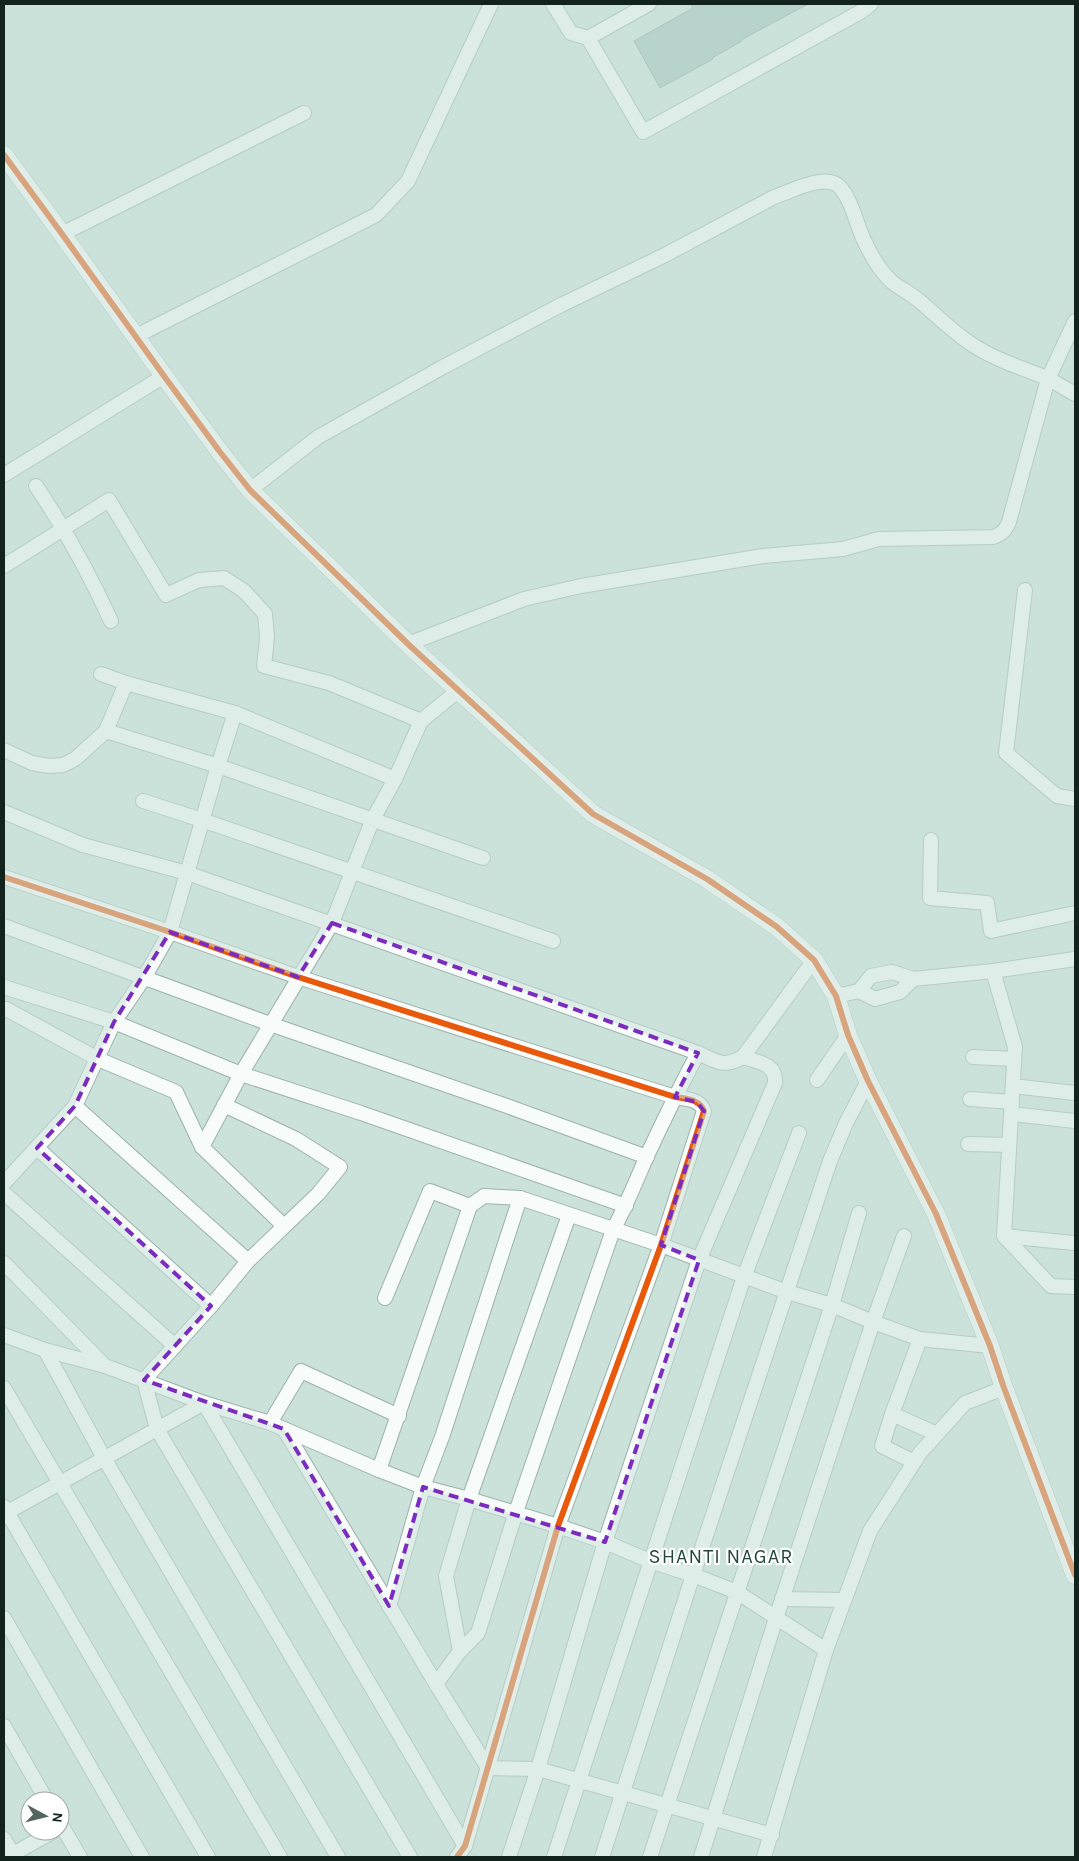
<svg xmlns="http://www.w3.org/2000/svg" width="1079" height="1861" viewBox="0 0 1079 1861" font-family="Karla,sans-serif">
	<rect width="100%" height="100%" fill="#cbe2da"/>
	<path fill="#9fc2b8" stroke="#8e9f9a" d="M691,4h117l-67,36 1,1 -30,17 1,1 -53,29 -26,-47 59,-33z"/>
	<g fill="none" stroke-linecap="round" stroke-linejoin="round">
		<g stroke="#9eb0ab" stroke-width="16">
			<g id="minor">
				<path d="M553,4l18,29 17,5 55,94 219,-121 9,-7"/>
				<path d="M588,38l61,-34"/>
				<path d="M62,234l242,-121"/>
				<path d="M134,337l242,-122 32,-34 83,-177"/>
				<path d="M4,475l160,-99"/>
				<path d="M36,486c29,43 53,87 75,135"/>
				<path d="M250,490l68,-53 125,-70 118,-62 104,-50 109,-58c16,-5 46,-22 62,-13 14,9 20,39 27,54 7,16 16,32 29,44 8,6 17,11 25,17 20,16 37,35 59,48 23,15 48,21 73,32 9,5 17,10 26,15"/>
				<path d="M4,566l105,-66 57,95 33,-15 25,-2 20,13 21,23 2,23 -3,29 65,17 92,38"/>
				<path d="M1025,590l-19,163 51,43 18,3"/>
				<path d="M408,644l116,-45 57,-13 182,-30 80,-7 36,-10 114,-2c9,-3 12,-6 16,-15l39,-143 27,-58"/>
				<path d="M126,683l109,30 160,66"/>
				<path d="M106,731l112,35 265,92"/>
				<path d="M4,750l28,13 17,3 14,-1 12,-6 31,-28 20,-48 -25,-9"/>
				<path d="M143,801l59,19 351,121"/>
				<path d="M4,812l79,33 104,28 511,180"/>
				<path d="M931,840l-1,58 57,5 4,28 84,-18"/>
				<path d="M4,877l166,55 128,45 377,120c11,2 25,2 29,14l-43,134 -103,281 -93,320 -8,11"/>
				<path d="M4,926l266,98 237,82 140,51"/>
				<path d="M993,971l22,76 -11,189 47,50 24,1"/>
				<path d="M892,972l21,7 -13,13 -25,7 -16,-8 12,-15z"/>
				<path d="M913,979l80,-8 82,-12"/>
				<path d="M4,987l110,35 127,52 120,39 265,93"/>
				<path d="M836,996l23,-5"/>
				<path d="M4,1010l2,-1 92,50 78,33 26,55 82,79"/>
				<path d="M973,1057l41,2"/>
				<path d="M817,1080l31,-45"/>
				<path d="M1013,1086l62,7"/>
				<path d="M970,1099l42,3"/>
				<path d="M224,1105l72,34 44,28 -22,27 -70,67 -37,45 -67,74 13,49 253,428"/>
				<path d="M75,1106l173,155"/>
				<path d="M1011,1114l64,7"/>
				<path d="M968,1144l41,1"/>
				<path d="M202,1147l39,-73 91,-151 40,-102 23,-42 26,-58 38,-31"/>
				<path d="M37,1148l174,158"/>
				<path d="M4,1183l71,-77 39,-84 30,-44 26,-46 48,-166 17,-53"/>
				<path d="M4,1193l171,153"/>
				<path d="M904,1236l-31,86 47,17 70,7"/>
				<path d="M1004,1236l70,7"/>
				<path d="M4,1263l99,101"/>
				<path d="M385,1298l45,-107 40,15 14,-10 36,2 141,47 126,47 45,13 41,17 -97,296 -75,239"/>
				<path d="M4,1335l41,15 60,16 99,37 66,20 109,47 44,17 46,12 89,27 47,16 45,19 43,14 44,17 89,58"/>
				<path d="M45,1350l59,108 234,399"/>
				<path d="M4,1388l276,469"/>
				<path d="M892,1414l45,20"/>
				<path d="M270,1423l31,-52 98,45"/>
				<path d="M284,1429l152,255 52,84 50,1 234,66"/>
				<path d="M914,1462l-32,-16 10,-32 28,-75"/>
				<path d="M379,1470l91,-264"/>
				<path d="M4,1507l204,350"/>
				<path d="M4,1514l200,-111 261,443"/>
				<path d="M782,1599l62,1"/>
				<path d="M389,1606l34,-119 19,-50 78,-239"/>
				<path d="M4,1618l138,239"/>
				<path d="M460,1651l-14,-75 23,-77 100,-284"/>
				<path d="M436,1684l24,-33 18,-18 38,-121 97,-282c13,-24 23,-49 34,-74 16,-35 33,-69 51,-103 20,9 25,15 45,4l71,-97"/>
				<path d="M4,1726l43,75"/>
				<path d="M60,1823l20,34"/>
				<path d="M4,1839l10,18"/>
				<path d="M13,1854l41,-23"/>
				<path d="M509,1857l29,-88 67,-227 94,-282 76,-177c2,-19 -17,-21 -32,-26"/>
				<path d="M554,1857l190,-580 55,-144"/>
				<path d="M602,1857l91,-282 137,-414 16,-38 22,-42"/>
				<path d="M650,1857l182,-552 27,-92"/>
				<path d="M764,1857l62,-207 44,-119 50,-78 45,-50 39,-15"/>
			</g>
		</g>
		<g stroke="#9eb0ab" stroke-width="19">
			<path id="tertiary" d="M4,155l58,79 102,142 56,76 30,38 158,154 185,170 114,65 70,48 37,33 22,36 12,39 20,46 68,133 54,132 14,42 71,187"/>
		</g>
		<use href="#minor" stroke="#f7fbf9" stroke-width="14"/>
		<use href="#tertiary" stroke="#f7fbf9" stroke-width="18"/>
		<g stroke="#fff" stroke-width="9">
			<g id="cycleway">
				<path d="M4,155l58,79 102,142 56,76 30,38 158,154 185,170 114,65 70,48 37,33 22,36 12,39 20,46 68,133 54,132 14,42 71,187"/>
				<path d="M4,877l166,55 128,45 377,120c11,2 25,2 29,14l-43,134 -103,281 -93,320 -8,11"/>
			</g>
		</g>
		<use href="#cycleway" stroke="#e8590c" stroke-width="6"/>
	</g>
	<path d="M0 0H1079V1861H0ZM332,923l366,130 -23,44 22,5 7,9 -43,134 38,15 -94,282 -182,-55 -34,119 -105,-177 -140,-49 67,-74 -174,-158 38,-42 39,-84 56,-90 128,45z" fill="#cbe2da" fill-opacity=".55" fill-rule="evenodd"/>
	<path fill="none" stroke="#7b2cbf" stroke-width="4" stroke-dasharray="10 6" stroke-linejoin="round" d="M332,923l366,130 -23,44 22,5 7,9 -43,134 38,15 -94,282 -182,-55 -34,119 -105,-177 -140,-49 67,-74 -174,-158 38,-42 39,-84 56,-90 128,45z"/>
	<g text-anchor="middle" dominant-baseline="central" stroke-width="4.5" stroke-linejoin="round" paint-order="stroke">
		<g font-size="20" letter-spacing="1" fill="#24483e" stroke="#fff">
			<text x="721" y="1556">SHANTI NAGAR</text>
		</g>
	</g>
	<rect width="1079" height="1861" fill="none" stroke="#12221d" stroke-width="10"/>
	<g transform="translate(45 1816) rotate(97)"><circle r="24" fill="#ffffff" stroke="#a0a7a5"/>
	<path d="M0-4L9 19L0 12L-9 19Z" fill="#53655f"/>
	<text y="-8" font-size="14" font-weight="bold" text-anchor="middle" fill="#12221d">N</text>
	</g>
</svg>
